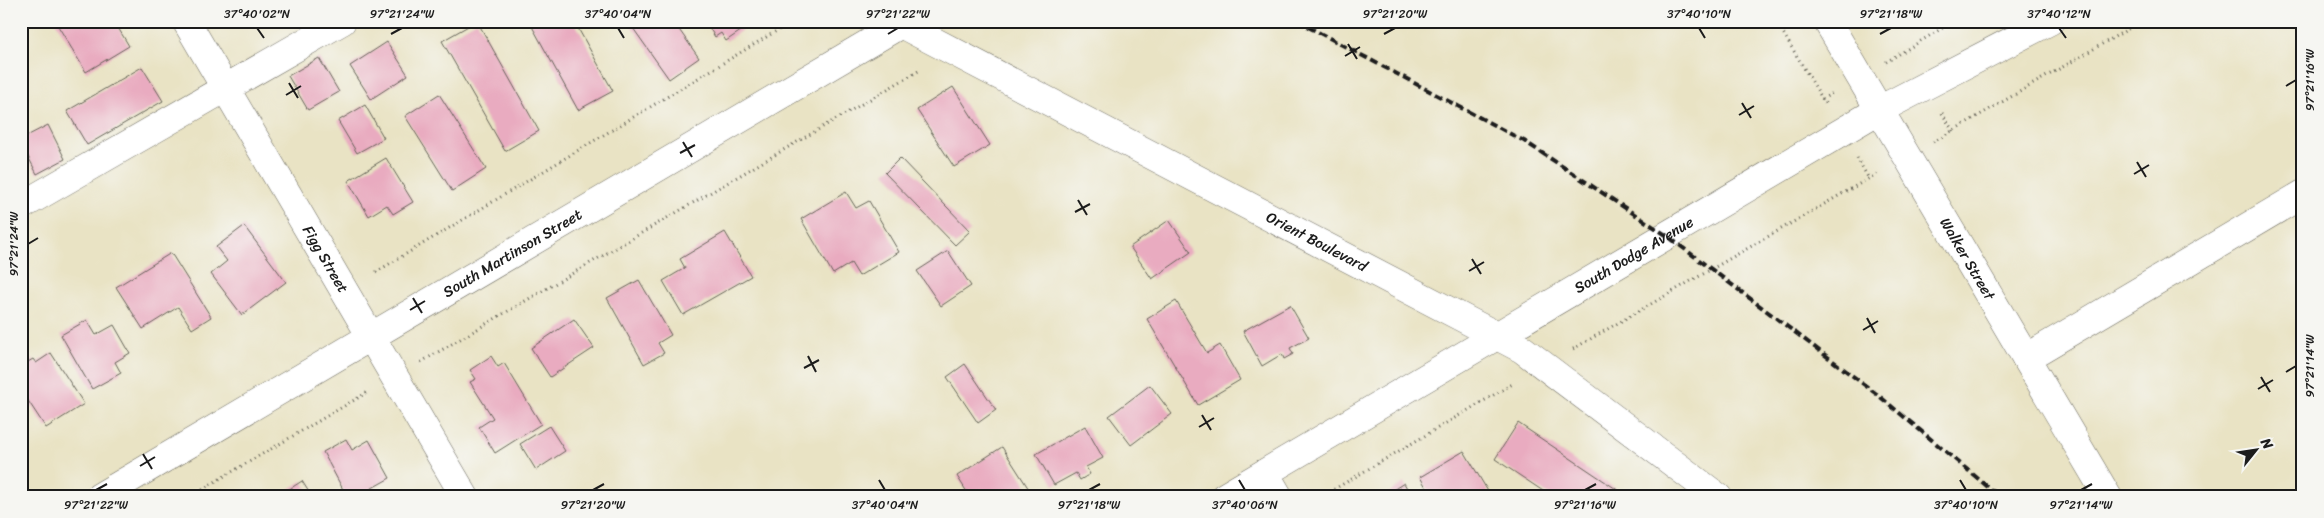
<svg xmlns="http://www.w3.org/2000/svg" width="2324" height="518" viewBox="0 0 2324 518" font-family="Sriracha,sans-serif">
	<rect width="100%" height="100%" fill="#f6f6f2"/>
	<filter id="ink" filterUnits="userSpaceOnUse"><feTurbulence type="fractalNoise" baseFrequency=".02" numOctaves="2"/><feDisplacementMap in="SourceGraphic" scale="10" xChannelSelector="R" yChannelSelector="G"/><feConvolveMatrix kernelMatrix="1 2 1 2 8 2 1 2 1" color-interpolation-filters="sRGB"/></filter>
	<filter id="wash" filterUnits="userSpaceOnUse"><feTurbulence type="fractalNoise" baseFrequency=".0096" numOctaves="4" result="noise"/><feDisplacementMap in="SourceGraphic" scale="20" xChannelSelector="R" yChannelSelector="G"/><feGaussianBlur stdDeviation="1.12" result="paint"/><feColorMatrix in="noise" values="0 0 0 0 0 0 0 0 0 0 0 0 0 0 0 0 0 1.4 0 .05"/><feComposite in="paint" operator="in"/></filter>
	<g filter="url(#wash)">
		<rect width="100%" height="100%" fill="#e9e3c4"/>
		<g id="blocks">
			<g fill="#e9abc0">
				<path d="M55,21h59l15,25 -43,26z"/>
				<path d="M477,21l62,110 -34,20 -63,-110z"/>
				<path d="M529,21h45l39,70 -35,19z"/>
				<path d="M628,21h45l26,37 -30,21z"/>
				<path d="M705,21h44l2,3 -25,17 -5,-8 -6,4z"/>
				<path d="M387,42l21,33 -37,24 -21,-33z"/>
				<path d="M319,58l20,34 -31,18 -20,-34z"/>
				<path d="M142,67l21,34 -76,44 -20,-34z"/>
				<path d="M953,87l37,58 -36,22 -37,-57z"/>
				<path d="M439,94l47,75 -34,22 -47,-75z"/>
				<path d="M365,105l19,33 -27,15 -19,-32z"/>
				<path d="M48,125l17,34 -28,15 -16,-31v-4z"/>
				<path d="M386,158l27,44 -20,12 -6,-9 -18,11 -21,-35z"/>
				<path d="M900,158l70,73 -15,14 -70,-72z"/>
				<path d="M846,192l10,16 13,-7 30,51 -40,24 -8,-13 -18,11 -32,-55z"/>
				<path d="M1169,220l22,32 -39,27 -22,-32z"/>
				<path d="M244,226l42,56 -44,33 -31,-41 16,-13 -11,-14z"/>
				<path d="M725,232l26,44 -68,39 -20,-34 22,-13 -5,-9z"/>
				<path d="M948,251l23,35 -30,20 -24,-35z"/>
				<path d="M171,253l40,64 -19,12 -14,-22 -35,22 -27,-42z"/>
				<path d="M639,280l32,55 -13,8 6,10 -20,11 -37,-66z"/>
				<path d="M1176,301l31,52 13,-8 20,35 -42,25 -51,-86z"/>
				<path d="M1290,305l19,33 -19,10 3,6 -9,5 -2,-5 -20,12 -19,-35z"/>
				<path d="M574,319l20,29 -44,29 -19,-29z"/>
				<path d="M87,320l9,15 18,-10 16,28 -15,9 6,11 -29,16 -31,-54z"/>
				<path d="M51,353l33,51 -38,24 -25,-38v-24l12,-7 3,4z"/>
				<path d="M491,356l7,11 6,-4 37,61 -46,29 -16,-26 14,-9 -23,-36 6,-3 -6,-9z"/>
				<path d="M965,364l31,46 -18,13 -31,-46z"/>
				<path d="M1150,385l22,29 -41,31 -22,-29z"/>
				<path d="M1518,423l110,74h-76l-57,-38z"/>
				<path d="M549,426l16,25 -29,19 -16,-26z"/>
				<path d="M1085,426l18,32 -17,9 4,7 -10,6 -4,-7 -22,12 -18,-31z"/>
				<path d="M346,439l6,11 17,-10 21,38 -25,14 3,5h-21l-24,-45z"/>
				<path d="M1002,447l32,50h-64l-13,-21z"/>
				<path d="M1464,451l25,42 -6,4h-51l-12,-20z"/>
				<path d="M302,481l10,16h-35z"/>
				<path d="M1404,483l8,14h-30z"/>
			</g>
		</g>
	</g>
	<g filter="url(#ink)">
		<use href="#blocks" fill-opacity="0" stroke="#646257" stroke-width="1"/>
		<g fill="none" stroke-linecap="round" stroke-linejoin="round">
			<g stroke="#646257" stroke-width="29">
				<g id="minor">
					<path id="s1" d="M186,21l279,476"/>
					<path id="s2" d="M895,21l627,328 196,148"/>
					<path id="s3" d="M1827,21l281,476"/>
					<path d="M21,206l321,-185"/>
					<path d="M2026,358l277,-164"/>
					<path d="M1265,473l14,24"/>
					<path id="s4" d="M99,497l802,-473"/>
					<path id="s5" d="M1224,497l655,-387 171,-89"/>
				</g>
			</g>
			<g stroke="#646257" stroke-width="3" stroke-dasharray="1 4" stroke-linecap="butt">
				<path d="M1776,21l50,84"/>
				<path d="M1886,62l68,-41"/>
				<path d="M1822,99l11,-6"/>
				<path d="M1942,113l11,18"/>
				<path d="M1933,142l209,-121"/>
				<path d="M1857,158l12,21"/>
				<path d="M376,272l417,-251"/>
				<path d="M1573,349l307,-177"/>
				<path d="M421,362l499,-292"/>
				<path d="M189,497l179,-105"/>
				<path d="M1321,497l193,-114"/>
			</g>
			<use href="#minor" stroke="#fff" stroke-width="28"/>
			<path stroke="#1c1c1c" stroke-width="4" stroke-dasharray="8 4" stroke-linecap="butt" d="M1297,21l227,120 142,94 212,160 122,102"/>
		</g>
	</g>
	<path fill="none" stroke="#1c1c1c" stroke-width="2" d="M257,28l7,10M618,28l6,10M1699,28l6,10M2059,28l7,10M391,34l11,-6M888,34l10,-6M1384,34l11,-6M1880,34l11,-6M1348,44l9,15M1345,56l15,-9M289,83l9,15M2286,86l10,-6M286,95l15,-9M1742,103l9,15M1739,115l15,-9M683,142l9,15M680,153l15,-8M2137,162l9,15M2134,174l15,-9M1078,200l9,15M1075,212l15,-8M28,244l10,-6M1472,259l9,15M1469,271l15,-9M413,298l9,15M410,310l15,-9M1867,318l8,15M1863,330l15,-9M808,356l8,16M804,368l15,-8M2286,372l10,-6M2261,377l9,15M2258,389l15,-9M1202,415l9,15M1199,427l15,-9M143,454l9,15M140,466l15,-9M879,480l6,10M1239,480l6,10M1960,480l6,10M96,490l11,-6M593,490l11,-6M1089,490l11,-6M1585,490l11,-6M2081,490l11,-6"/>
	<g text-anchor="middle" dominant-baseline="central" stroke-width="4.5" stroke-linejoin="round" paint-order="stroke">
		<g font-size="15" fill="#1c1c1c" stroke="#f6f6f2">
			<text stroke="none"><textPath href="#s2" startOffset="476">Orient Boulevard</textPath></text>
			<text stroke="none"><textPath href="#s4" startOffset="480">South Martinson Street</textPath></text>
			<text stroke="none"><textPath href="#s5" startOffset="476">South Dodge Avenue</textPath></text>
			<text stroke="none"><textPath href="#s1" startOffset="276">Figg Street</textPath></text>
			<text stroke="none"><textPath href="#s3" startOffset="276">Walker Street</textPath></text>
		</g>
	</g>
	<rect width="2324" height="518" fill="none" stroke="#f6f6f2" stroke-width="55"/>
	<g transform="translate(2256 450) rotate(60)" stroke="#f6f6f2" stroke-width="4" paint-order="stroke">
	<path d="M0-4L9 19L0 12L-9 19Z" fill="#1c1c1c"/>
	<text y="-8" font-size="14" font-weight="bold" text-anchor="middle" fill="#1c1c1c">N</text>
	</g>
	<rect x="28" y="28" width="2268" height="462" fill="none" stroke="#1c1c1c" stroke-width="2"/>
	<g font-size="12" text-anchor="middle" fill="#1c1c1c">
		<text x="257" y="18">37°40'02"N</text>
		<text x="402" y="18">97°21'24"W</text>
		<text x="618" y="18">37°40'04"N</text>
		<text x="898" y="18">97°21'22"W</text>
		<text x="1395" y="18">97°21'20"W</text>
		<text x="1699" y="18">37°40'10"N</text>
		<text x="1891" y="18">97°21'18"W</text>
		<text x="2059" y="18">37°40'12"N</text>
		<text transform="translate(2310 80) rotate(-90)" y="4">97°21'16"W</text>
		<text transform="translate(14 244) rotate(-90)" y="4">97°21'24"W</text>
		<text transform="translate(2310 366) rotate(-90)" y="4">97°21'14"W</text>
		<text x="96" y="509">97°21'22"W</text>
		<text x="593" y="509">97°21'20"W</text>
		<text x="885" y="509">37°40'04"N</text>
		<text x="1089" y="509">97°21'18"W</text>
		<text x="1245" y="509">37°40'06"N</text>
		<text x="1585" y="509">97°21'16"W</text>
		<text x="1966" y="509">37°40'10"N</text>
		<text x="2081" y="509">97°21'14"W</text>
	</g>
</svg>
